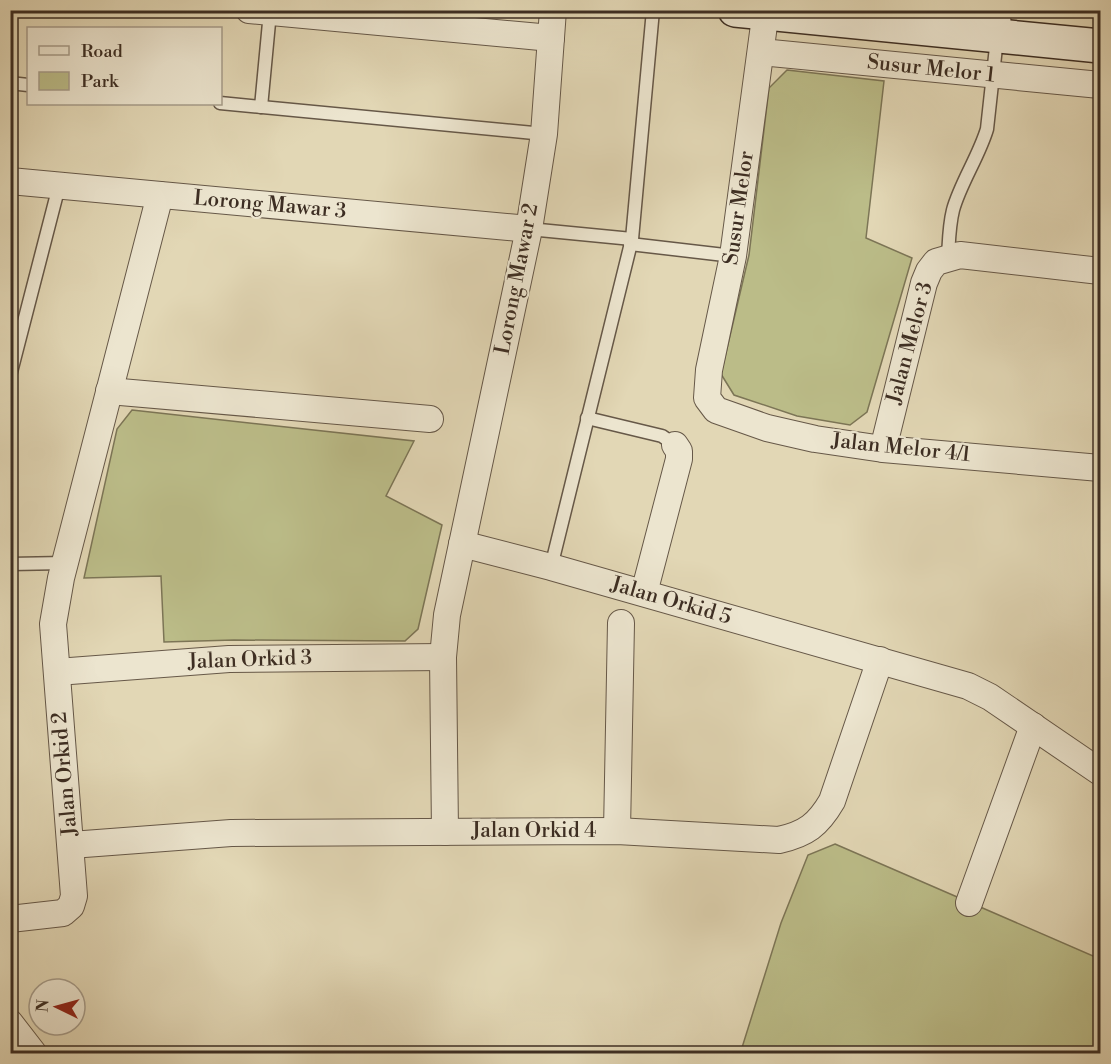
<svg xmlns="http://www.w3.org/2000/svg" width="1111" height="1064" viewBox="0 0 1111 1064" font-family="'Libre Bodoni',serif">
	<rect width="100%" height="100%" fill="#e2d7b5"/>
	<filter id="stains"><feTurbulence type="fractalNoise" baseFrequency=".00333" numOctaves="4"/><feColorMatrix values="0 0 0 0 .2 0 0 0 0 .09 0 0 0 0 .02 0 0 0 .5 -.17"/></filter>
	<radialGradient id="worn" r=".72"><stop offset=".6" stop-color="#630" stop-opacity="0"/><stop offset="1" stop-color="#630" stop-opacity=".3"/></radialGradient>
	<g fill="#bbbc88" stroke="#7c7556" stroke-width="1.5">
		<path d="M787,70l97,11 -18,157 46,20 -45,154 -17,13 -53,-9 -63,-21 -13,-21 28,-119 20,-167z"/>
		<path d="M132,410l282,31 -28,55 56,29 -24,104 -13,12 -171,-1 -70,2 -3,-66 -77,2 33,-149z"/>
		<path d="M835,844l265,115v94l-360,1 41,-131 27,-68z"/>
	</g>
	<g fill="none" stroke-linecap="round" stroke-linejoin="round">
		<g stroke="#665848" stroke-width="15">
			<g id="lane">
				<path d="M10,83l18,2"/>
				<path d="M220,103l324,31"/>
				<path d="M261,107l9,-95"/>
				<path d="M529,229l103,10"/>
				<path d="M630,244l103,12"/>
				<path d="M948,257c1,-16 1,-31 5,-47 7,-26 26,-54 34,-81l10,-91"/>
				<path d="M10,376l49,-190"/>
				<path d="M587,418l75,18 13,9"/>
				<path d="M10,564l55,-1"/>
				<path d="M551,567l81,-328 21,-229"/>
			</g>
		</g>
		<g stroke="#665848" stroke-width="28">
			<g id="street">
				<path d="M249,10l302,28"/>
				<path d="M766,10l-33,246 -24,114 -2,28 9,12 51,18 48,11 68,10 217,19"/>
				<path d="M997,10l1,26"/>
				<path d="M761,52l339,33"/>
				<path d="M10,181l519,48"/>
				<path d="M109,391l321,28"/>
				<path d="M883,449l41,-166 5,-12 7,-9 24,-7 140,16"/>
				<path d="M462,544l89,23 417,119 22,11 110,75"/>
				<path d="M644,593l35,-134v-8l-4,-6"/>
				<path d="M57,672l172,-13 214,-2"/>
				<path d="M617,831l4,-208"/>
				<path d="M445,832l-2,-175 4,-42 82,-386 15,-95 9,-124"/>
				<path d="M71,845l160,-12 386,-2 162,9c27,-6 39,-15 53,-39l48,-141"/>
				<path d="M969,903l64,-177"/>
				<path d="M10,919l53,-6 8,-7 3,-10 -21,-272 8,-46 99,-383"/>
				<path d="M10,1023l24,31"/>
			</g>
		</g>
		<g stroke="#3d2e23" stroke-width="36">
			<path id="secondary" d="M735,10l365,36"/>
		</g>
		<use href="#lane" stroke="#ece5cf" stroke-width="12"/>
		<use href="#street" stroke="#ece5cf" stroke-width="26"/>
		<use href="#secondary" stroke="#ece5cf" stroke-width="33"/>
	</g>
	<g text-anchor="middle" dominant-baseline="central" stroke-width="4.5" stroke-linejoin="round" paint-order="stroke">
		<g font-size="21" fill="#3d2e23" stroke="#ece5cf">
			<text transform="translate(931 69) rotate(6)">Susur Melor 1</text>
			<text transform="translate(270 205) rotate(5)">Lorong Mawar 3</text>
			<text transform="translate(739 208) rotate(-82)">Susur Melor</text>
			<text transform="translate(517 279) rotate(-79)">Lorong Mawar 2</text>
			<text transform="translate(910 343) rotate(-75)">Jalan Melor 3</text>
			<text transform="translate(901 448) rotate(6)">Jalan Melor 4/1</text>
			<text transform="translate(671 601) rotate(16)">Jalan Orkid 5</text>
			<text transform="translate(250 660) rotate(-2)">Jalan Orkid 3</text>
			<text transform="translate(65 774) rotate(-95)">Jalan Orkid 2</text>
			<text x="534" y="831">Jalan Orkid 4</text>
		</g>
	</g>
	<rect width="1111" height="1064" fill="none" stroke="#e2d7b5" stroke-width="36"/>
	<rect x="12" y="12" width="1087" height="1040" fill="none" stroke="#3d2e23" stroke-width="3"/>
	<rect x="18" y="18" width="1075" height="1028" fill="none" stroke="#3d2e23" stroke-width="1.5"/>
	<rect x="27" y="27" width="195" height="78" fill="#ece5cf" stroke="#a69c8a" stroke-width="1.5"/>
	<rect x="39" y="46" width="30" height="9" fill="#ece5cf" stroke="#a69c8a" stroke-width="1.5"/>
	<text x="81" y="57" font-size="18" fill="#3d2e23">Road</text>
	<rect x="39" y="72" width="30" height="18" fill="#bbbc88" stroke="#a69c8a" stroke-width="1.5"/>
	<text x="81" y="87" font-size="18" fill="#3d2e23">Park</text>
	<g transform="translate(57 1007) rotate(275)"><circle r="28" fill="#ece5cf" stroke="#a69c8a" stroke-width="1.5"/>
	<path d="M0-4.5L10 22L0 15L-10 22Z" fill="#8f2418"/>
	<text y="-9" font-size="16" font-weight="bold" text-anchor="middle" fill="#3d2e23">N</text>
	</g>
	<rect width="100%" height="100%" filter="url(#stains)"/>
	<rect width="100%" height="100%" fill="url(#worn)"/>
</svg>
